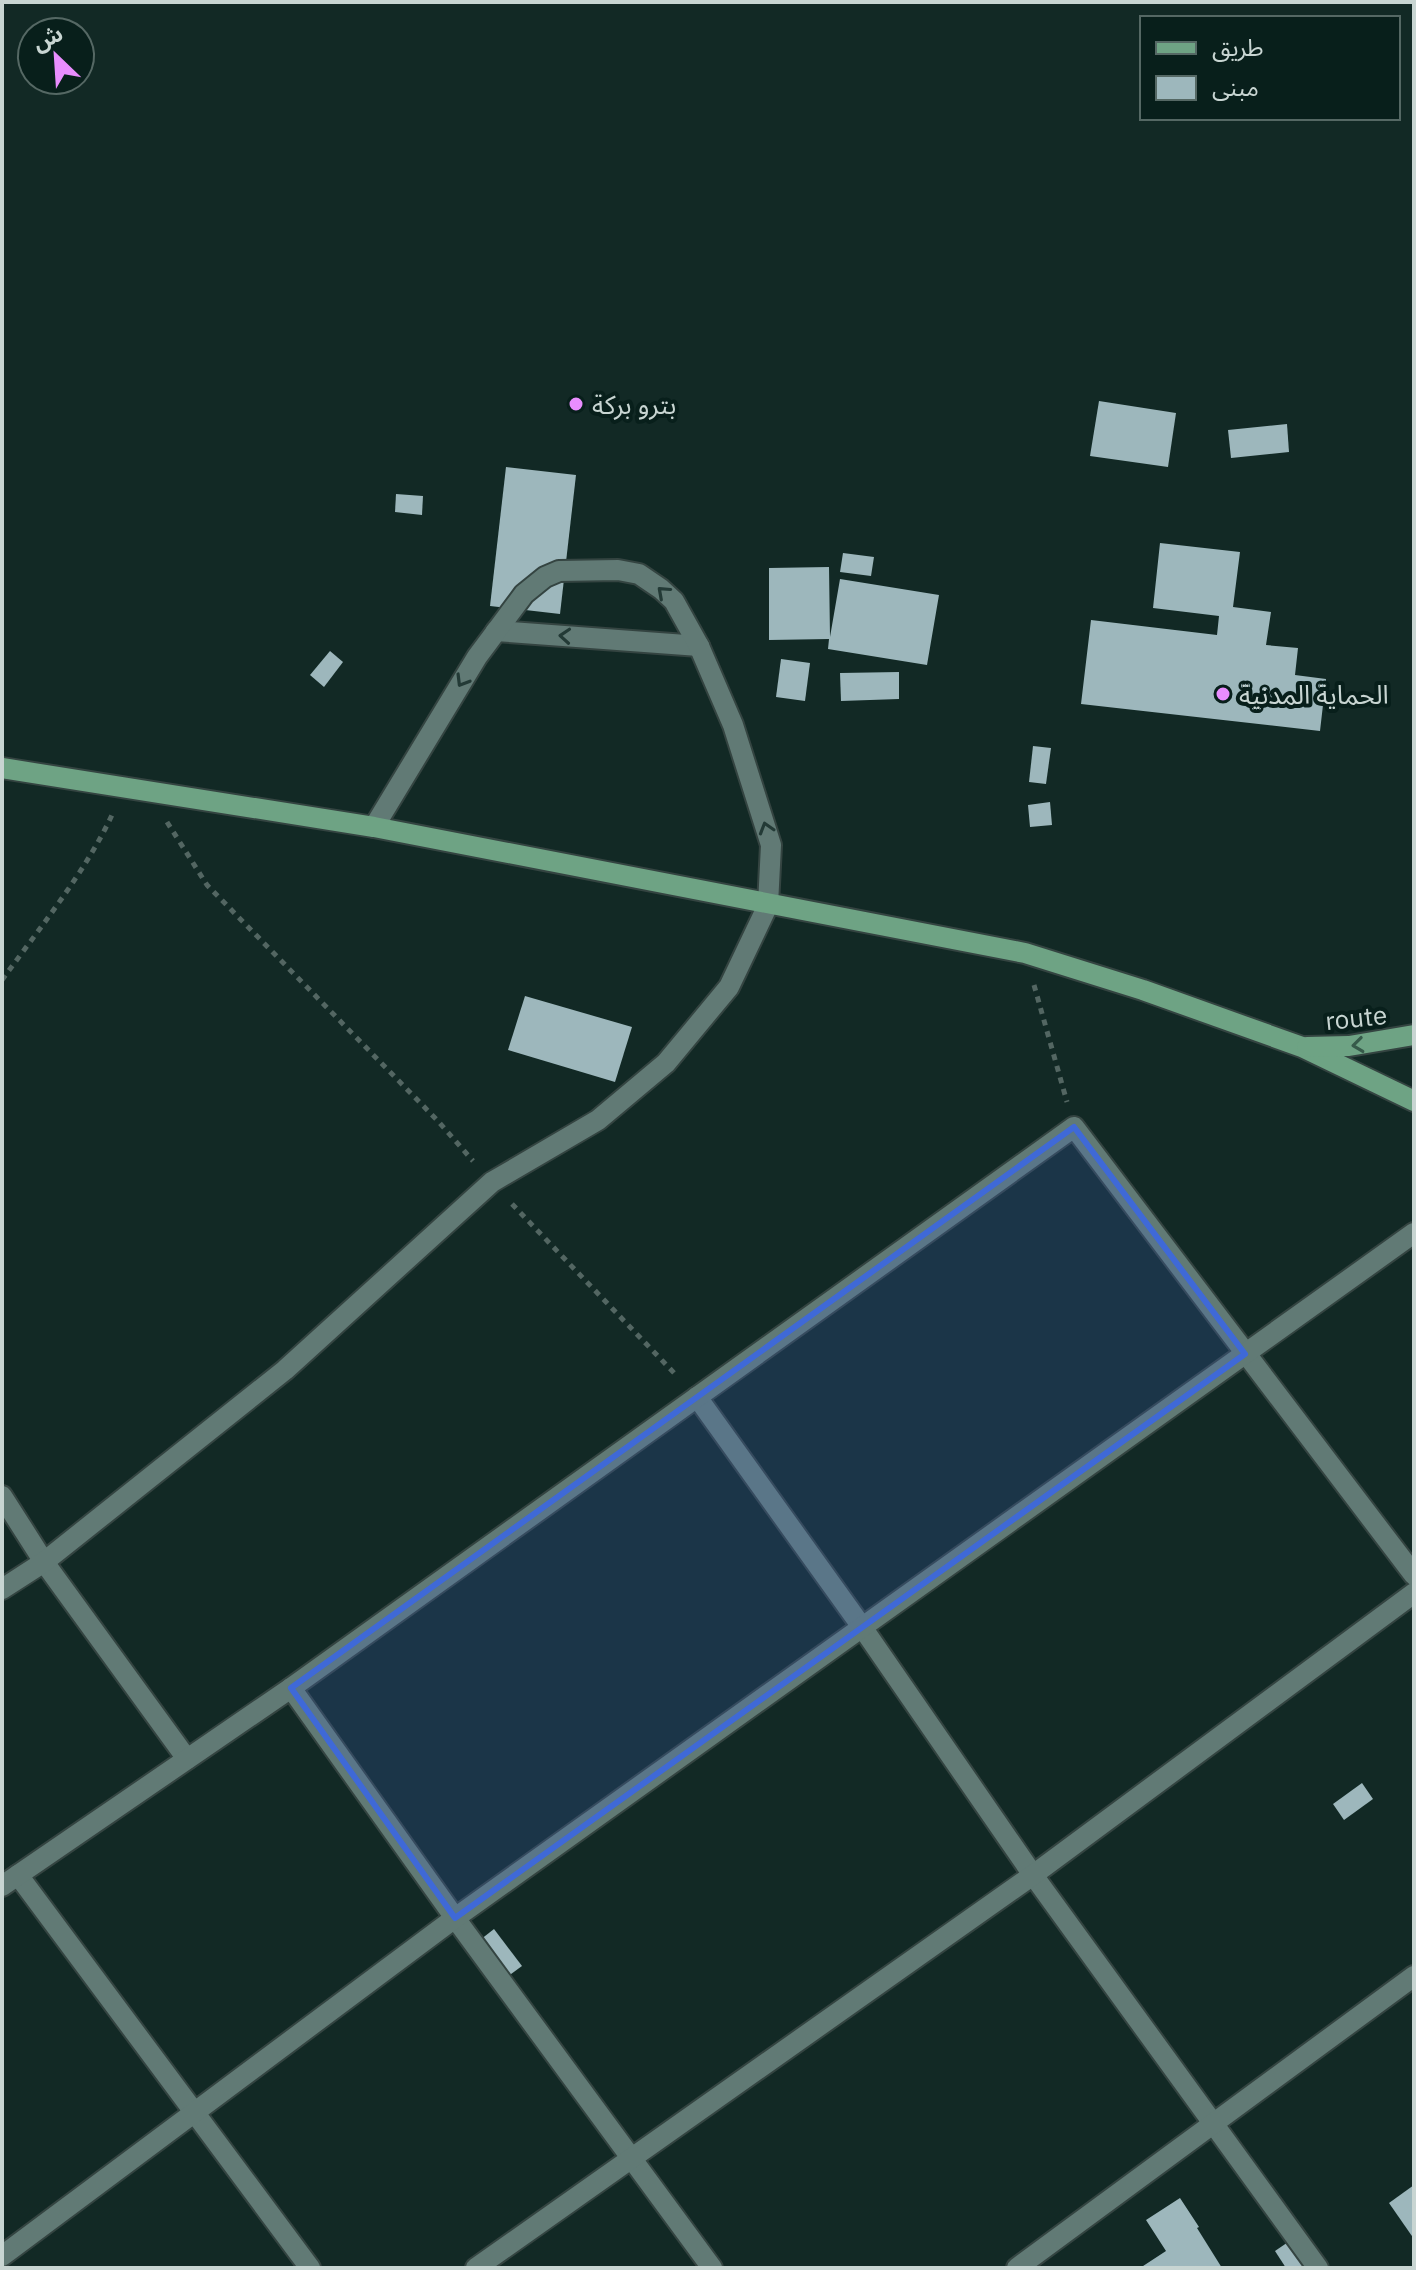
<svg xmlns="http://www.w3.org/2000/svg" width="1416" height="2270" viewBox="0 0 1416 2270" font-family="'IBM Plex Sans','Noto Sans Arabic',sans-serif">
	<rect width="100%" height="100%" fill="#122925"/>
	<g fill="#9db7bc">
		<path d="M1099,401l77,12 -8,54 -78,-11z"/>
		<path d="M1287,424l2,28 -58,6 -3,-28z"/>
		<path d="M506,467l70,8 -16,139 -70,-8z"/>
		<path d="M396,494l27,2 -1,19 -27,-3z"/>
		<path d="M1160,543l80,9 -7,55 38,5 -5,33 32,3 -3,27 31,4 -6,52 -239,-27 10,-84 126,15 2,-19 -66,-8z"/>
		<path d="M843,553l31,4 -3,19 -31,-4z"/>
		<path d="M829,567l1,70 10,-58 99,16 -12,70 -99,-16 1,-10 -60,1v-72z"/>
		<path d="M330,651l13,11 -19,25 -14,-12z"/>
		<path d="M781,659l29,4 -5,38 -29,-4z"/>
		<path d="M899,672v27l-58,2 -1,-28z"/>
		<path d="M1033,746l18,2 -5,36 -17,-2z"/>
		<path d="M1050,802l2,23 -22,2 -2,-22z"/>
		<path d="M525,996l107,31 -17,55 -107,-32z"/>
		<path d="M1362,1783l11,16 -29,21 -11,-16z"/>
		<path d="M494,1929l28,37 -23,17 -19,-43z"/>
		<path d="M1414,2185v54l-25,-36z"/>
		<path d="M1180,2198l19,29 -2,1 25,40h-82l26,-17 -20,-31z"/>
		<path d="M1297,2236l21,32h-32l-11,-17z"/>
	</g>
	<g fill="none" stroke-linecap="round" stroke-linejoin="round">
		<g stroke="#344441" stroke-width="24">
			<g id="minor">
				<path d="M496,631l203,15"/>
				<path d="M697,1397l165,230 171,248 285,393"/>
				<path d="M2,1496l42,66 143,197"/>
				<path d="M2,1589l42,-27 241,-192 207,-188 106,-62 68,-57 63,-76 39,-82 3,-60 -38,-120 -34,-79 -25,-45 -13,-12 -22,-15 -21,-4 -59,1 -14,6 -21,17 -47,63 -103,170"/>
				<path d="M291,1688l164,230 257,350"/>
				<path d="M18,1875l292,393"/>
				<path d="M2,1886l289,-198 783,-561 340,448"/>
				<path d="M2,2256l453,-338 959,-685"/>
				<path d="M476,2268l557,-393 381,-282"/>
				<path d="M1017,2268l397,-292"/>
			</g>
		</g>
		<g stroke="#344441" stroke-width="24">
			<g id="major">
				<path d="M2,768l372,59 651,126 118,37 159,57 112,54"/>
				<path d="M1307,1047l42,-1 65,-11"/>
			</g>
		</g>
		<g stroke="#536662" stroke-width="5" stroke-dasharray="6 6" stroke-linecap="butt">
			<path d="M167,822l40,63 230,235 36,41"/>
			<path d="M2,980c37,-51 84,-109 110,-165"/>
			<path d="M1034,985l33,117"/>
			<path d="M512,1204l165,172"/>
		</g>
		<use href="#minor" stroke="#617a75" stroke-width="20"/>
		<use href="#major" stroke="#6ea384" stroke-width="20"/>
	</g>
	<defs><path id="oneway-chevron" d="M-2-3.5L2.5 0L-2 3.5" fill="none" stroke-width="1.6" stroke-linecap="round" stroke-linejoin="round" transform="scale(2)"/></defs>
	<g stroke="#233a36">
		<use href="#oneway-chevron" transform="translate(663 592) rotate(-138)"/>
		<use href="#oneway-chevron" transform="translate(565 636) rotate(-176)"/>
		<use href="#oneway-chevron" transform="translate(462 681) rotate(121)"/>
		<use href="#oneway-chevron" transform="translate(766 828) rotate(-107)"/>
	</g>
	<use stroke="#365a4a" href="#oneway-chevron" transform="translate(1358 1045) rotate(173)"/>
	<path fill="#3f69d7" fill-opacity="0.2" stroke="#3f69d7" stroke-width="6" stroke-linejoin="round" d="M1074,1127l171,227 -790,564 -164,-230z"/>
	<g fill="#e98dfe" stroke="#081f1b" stroke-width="3">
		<circle cx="576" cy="404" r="8"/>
		<circle cx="1223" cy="694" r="8"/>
	</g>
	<g text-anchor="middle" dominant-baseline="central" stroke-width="8" stroke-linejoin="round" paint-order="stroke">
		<g font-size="26" fill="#c8d5d2" stroke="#081f1b" text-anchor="start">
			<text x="592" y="404">بترو بركة</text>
			<text x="1239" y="694">الحماية المدنية</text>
		</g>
		<g font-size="26" fill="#c8d5d2" stroke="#081f1b">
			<text transform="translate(1356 1017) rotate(-6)">route</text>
		</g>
	</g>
	<rect width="1416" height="2270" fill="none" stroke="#c8d5d2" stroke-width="8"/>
	<rect x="1140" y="16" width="260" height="104" fill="#081f1b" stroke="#556864" stroke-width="2"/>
	<rect x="1156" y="42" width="40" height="12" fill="#6ea384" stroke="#556864" stroke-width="2"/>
	<text x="1212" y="56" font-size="24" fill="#c8d5d2">طريق</text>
	<rect x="1156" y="76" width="40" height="24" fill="#9db7bc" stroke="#556864" stroke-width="2"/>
	<text x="1212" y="96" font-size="24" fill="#c8d5d2">مبنى</text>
	<g transform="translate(56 56) rotate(335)"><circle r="38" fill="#081f1b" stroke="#556864" stroke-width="2"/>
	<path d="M0-6L14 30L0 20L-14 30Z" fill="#e98dfe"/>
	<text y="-12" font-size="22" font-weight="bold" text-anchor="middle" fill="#c8d5d2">ش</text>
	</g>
</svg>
